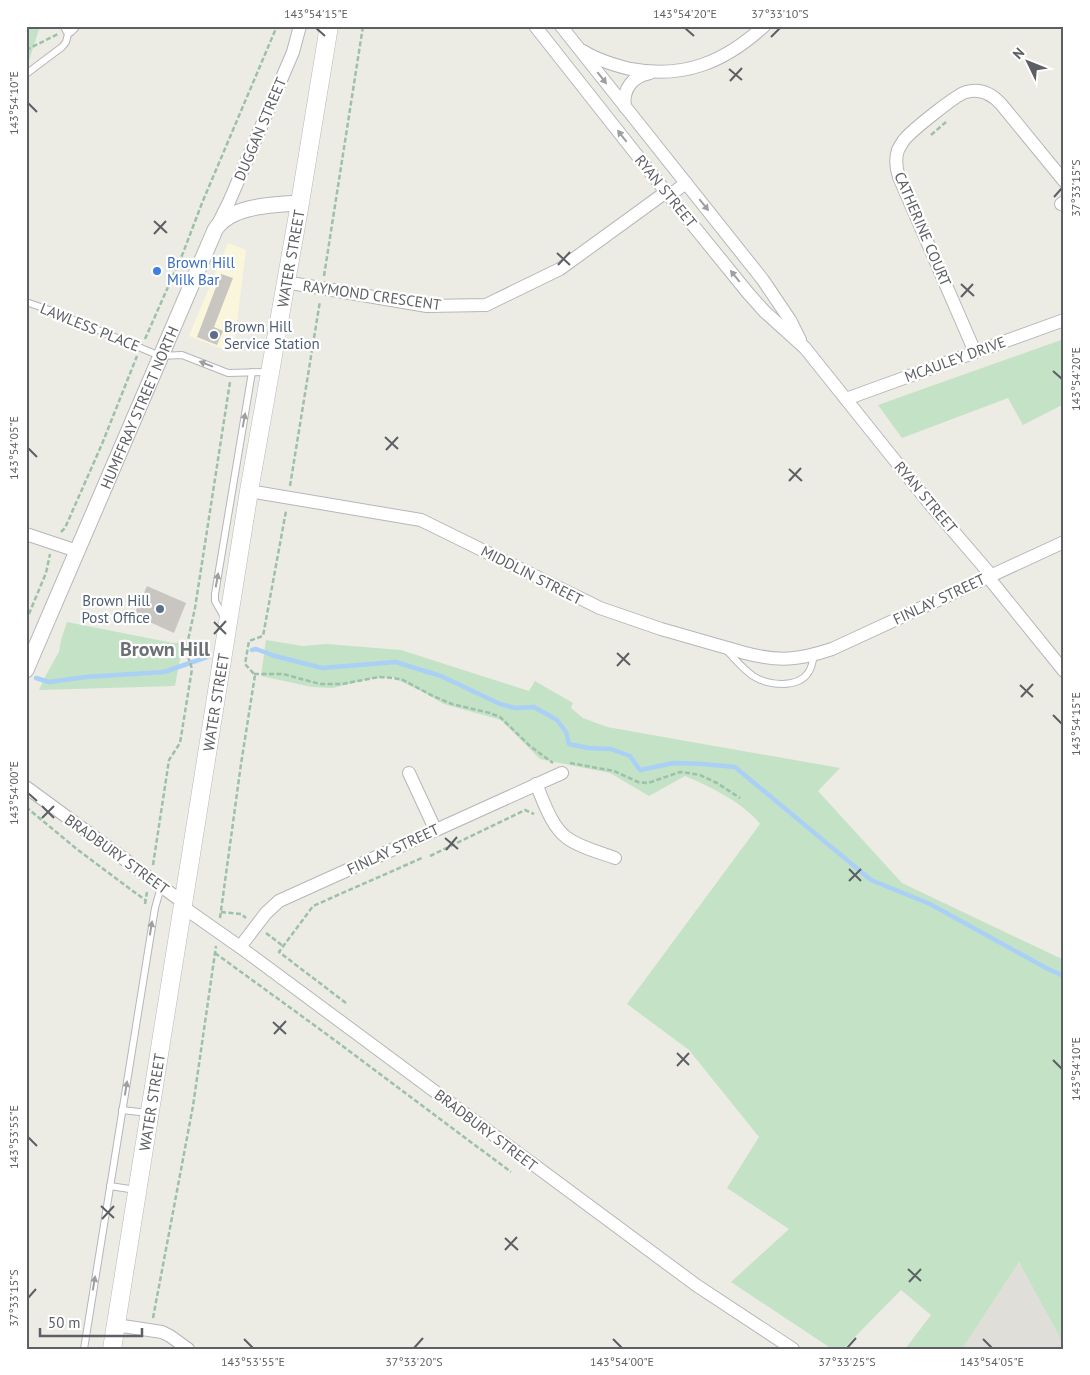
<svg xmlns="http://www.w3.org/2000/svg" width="1090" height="1375" viewBox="0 0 1090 1375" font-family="'PT Sans',sans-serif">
	<rect width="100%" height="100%" fill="#edece4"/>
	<path fill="#faf6dc" d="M228,243l18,7 -13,103 -44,-17z"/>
	<path fill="#dfded9" d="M1019,1262l45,83v4h-102z"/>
	<g fill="#c3e2c6">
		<path d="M26,26h14l-14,44z"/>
		<path d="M1064,339v65l-41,21 -15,-27 -106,40 -24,-33z"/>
		<path d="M67,622l106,21 10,-1 -8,44 -136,4 7,-15 13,-23 2,-12z"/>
		<path d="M266,640l37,6 23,-2 75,6 128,41 6,-10 38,22 -2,5 12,10 24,9 233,41 -22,23 84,92 162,77v385l-45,-83 -57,87h-57l26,-34 -30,-25 -58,59h-11l-101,-67 58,-53 -62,-41 32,-51 -70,-87 -62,-46 133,-180c-16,-21 -51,-38 -75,-48l-36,20 -39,-23 -70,-14 -39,-39 -57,-16 -21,-12 -31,-15 -23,2 -36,9 -21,-1 -51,-11z"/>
	</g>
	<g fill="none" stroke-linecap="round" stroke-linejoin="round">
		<g stroke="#abd0f6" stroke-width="4.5">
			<path d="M252,650l4,-1 19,7 47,12 74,-6 22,7 23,7 59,28 15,4 19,-1 23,13 9,12 3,12 19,4 23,1 19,7 10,14 34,-7 29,1 32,3 136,113 59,24 118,65 16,7"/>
			<path d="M36,678l13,4 37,-5 78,-5 46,-16"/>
		</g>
	</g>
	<g fill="#c9c6c1">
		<path d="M221,274l12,4 -19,49 9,4 -6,14 -20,-8z"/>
		<path d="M147,586l39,17 -12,30 -40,-18z"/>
	</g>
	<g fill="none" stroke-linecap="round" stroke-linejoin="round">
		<g stroke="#b5b6ba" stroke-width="8">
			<g id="service">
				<path d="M26,74l36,-27 4,-5 3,-12"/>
				<path d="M26,302l29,10 105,44 22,-1 46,18 41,-1"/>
				<path d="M224,617l-9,-16v-7l37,-222"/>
				<path d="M727,651c8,8 16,18 26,25 14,9 44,13 55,-3 4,-5 5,-12 6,-19"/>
				<path d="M122,1110l26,3"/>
				<path d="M110,1186l26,4"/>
				<path d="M84,1349l71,-441 6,-21"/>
			</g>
		</g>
		<g stroke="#b5b6ba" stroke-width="14">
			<g id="minor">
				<path d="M67,26l2,4 4,-4"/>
				<path d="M535,26l131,166 82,101 17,19 40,36 124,155 62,72"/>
				<path d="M561,26l202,254 27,40 10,20"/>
				<path d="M583,51c14,9 31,14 47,18 54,10 95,-7 134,-43"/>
				<path d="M625,107c-3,-18 8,-31 25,-34"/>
				<path d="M1061,204l3,-2"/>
				<path d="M217,226l12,-24 64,-150 7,-26"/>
				<path d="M285,282l142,24 59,-1 74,-36 106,-77h8l12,-9"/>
				<path d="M975,352l-76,-175c-3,-9 -4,-18 -1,-27 2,-4 4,-7 6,-10 7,-9 53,-46 62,-48 14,-4 26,2 35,12l63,77"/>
				<path d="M846,399l218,-79"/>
				<path d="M249,491l172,29 179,88 61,21 84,24c34,9 54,7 87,-4l232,-107"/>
				<path d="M26,534l51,17"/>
				<path d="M988,577l76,94"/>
				<path d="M409,773l26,56"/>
				<path d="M536,784c8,18 15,42 31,54 14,10 32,14 48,20"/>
				<path d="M26,787l158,116"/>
				<path d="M183,907l57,40 456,338 97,64"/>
				<path d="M240,947l26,-34 13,-12 283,-128"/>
				<path d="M116,1325l46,7 8,4 18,13"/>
			</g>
		</g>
		<g stroke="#b5b6ba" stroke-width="17">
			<g id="tertiary">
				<path id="s1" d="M26,670l189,-440c15,-25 58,-25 85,-27"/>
			</g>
		</g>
		<g stroke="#b6b8bd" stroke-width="19">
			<g id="secondary">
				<path id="s2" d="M112,1349l137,-858 51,-288 29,-177"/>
			</g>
		</g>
		<g stroke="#9cc0a9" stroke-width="2.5" stroke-dasharray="5 2.5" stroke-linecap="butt">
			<path d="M26,50l32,-16"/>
			<path d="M931,135l15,-13"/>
			<path d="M324,276l39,-250"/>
			<path d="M145,339l38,-86 19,-50 75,-177"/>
			<path d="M290,486l30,-185"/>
			<path d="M61,532l4,-4 37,-84 35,-88"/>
			<path d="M26,621l20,-48 4,-19"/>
			<path d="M254,674h29l37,10h22l37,-7 14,1 10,2 30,16 19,8 38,9 10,4 30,29 23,17"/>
			<path d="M570,763l44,8 24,11 10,1 32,-11 8,1 12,2 17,8 23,15"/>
			<path d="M26,807l52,43 67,50"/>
			<path d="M430,856l95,-46 9,4"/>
			<path d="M153,865l16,-105 11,-17 12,-74 -4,-13 -1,-11 8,-37 35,-226"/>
			<path d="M145,904l2,-12"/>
			<path d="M221,912l20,2 5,4"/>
			<path d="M220,918l21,-154 14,-89 -10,-11 4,-23 14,-5 23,-125"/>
			<path d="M266,933l17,13"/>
			<path d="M215,953l110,80 186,139"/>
			<path d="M346,1003l-67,-51 34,-46 109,-48"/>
			<path d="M153,1318l40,-212 23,-160"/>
		</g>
		<use href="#service" stroke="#fff" stroke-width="6"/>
		<use href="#minor" stroke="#fff" stroke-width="12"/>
		<use href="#tertiary" stroke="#fff" stroke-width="15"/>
		<use href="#secondary" stroke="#fff" stroke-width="18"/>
	</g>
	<defs><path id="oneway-solid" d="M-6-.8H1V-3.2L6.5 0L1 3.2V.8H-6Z" transform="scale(1.25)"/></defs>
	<g fill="#9d9fa1">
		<use href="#oneway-solid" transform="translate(602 78) rotate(52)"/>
		<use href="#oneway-solid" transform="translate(622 136) rotate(-128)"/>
		<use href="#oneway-solid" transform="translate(704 205) rotate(51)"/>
		<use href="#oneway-solid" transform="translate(735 276) rotate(-129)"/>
		<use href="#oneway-solid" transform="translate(206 364) rotate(-159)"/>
		<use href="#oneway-solid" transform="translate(244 420) rotate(-80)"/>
		<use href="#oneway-solid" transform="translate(217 580) rotate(-80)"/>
		<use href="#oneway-solid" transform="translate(151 928) rotate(-81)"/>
		<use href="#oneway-solid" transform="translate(126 1088) rotate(-81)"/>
		<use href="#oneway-solid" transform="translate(94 1283) rotate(-81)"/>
	</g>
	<path fill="none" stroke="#5c5f63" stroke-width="2" d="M316,28l9,8M685,28l9,8M771,37l9,-9M729,69l13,11M730,81l12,-13M28,103l9,9M1054,197l8,-9M154,221l13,12M154,234l12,-13M557,253l13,12M558,265l12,-13M961,284l13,12M961,297l12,-13M1053,371l9,8M385,437l13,12M28,448l9,9M386,450l12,-13M789,469l13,12M789,481l12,-13M214,622l12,12M214,634l12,-13M617,653l13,12M617,666l12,-13M1020,685l13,12M1021,697l12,-13M1053,715l9,9M28,793l9,8M42,806l12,12M42,818l12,-12M445,838l13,11M446,850l11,-13M849,869l12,12M849,881l12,-12M273,1022l13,12M274,1034l12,-13M677,1053l12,12M1053,1060l9,9M677,1066l12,-13M28,1137l9,9M101,1206l13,12M102,1219l12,-13M505,1238l13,12M505,1250l12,-13M908,1269l13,12M909,1282l12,-13M28,1298l8,-9M244,1339l9,9M613,1339l9,9M983,1339l9,9M414,1348l9,-10M847,1348l9,-10"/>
	<circle fill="#3f7fe0" stroke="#fff" stroke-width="2" cx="157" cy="271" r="5"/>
	<g fill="#5c6f8a" stroke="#fff" stroke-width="2">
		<circle cx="214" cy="335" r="5"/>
		<circle cx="160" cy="609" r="5"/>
	</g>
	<g text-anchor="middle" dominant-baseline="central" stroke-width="4.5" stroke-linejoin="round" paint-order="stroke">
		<g font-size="15" fill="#5c5f63" stroke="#fff">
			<text transform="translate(260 129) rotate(-67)">DUGGAN STREET</text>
			<text transform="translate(666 191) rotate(51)">RYAN STREET</text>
			<text transform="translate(923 229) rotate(67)">CATHERINE COURT</text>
			<text stroke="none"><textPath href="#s2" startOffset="1105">WATER STREET</textPath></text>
			<text transform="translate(372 295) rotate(8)">RAYMOND CRESCENT</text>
			<text transform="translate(90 327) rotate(22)">LAWLESS PLACE</text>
			<text transform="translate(955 359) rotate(-20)">MCAULEY DRIVE</text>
			<text stroke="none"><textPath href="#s1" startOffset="286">HUMFFRAY STREET NORTH</textPath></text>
			<text transform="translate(926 497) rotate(50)">RYAN STREET</text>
			<text transform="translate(532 575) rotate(27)">MIDDLIN STREET</text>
			<text transform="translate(939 599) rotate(-25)">FINLAY STREET</text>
			<text stroke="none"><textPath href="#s2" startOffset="655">WATER STREET</textPath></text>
			<text transform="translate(393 849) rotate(-25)">FINLAY STREET</text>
			<text transform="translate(117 854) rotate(36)">BRADBURY STREET</text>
			<text stroke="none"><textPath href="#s2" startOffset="250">WATER STREET</textPath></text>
			<text transform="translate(486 1130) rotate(37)">BRADBURY STREET</text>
		</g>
		<g font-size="15" fill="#366cbe" stroke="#fff" text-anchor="start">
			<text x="167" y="262">Brown Hill<tspan x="167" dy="17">Milk Bar</tspan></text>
		</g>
		<g font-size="15" fill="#4e5e75" stroke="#fff" text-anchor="start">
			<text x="224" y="326">Brown Hill<tspan x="224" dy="17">Service Station</tspan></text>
			<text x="150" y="600" text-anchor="end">Brown Hill<tspan x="150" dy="17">Post Office</tspan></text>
		</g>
		<g font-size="20" font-weight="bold" fill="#6d7175" stroke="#fff">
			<text x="165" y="649">Brown Hill</text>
		</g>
	</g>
	<rect width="1090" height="1375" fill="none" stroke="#ffffff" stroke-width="55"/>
	<g transform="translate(1028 62) rotate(313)" stroke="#ffffff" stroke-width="4" paint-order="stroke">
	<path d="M0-4L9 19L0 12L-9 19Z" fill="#5c5f63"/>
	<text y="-8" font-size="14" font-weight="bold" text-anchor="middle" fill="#5c5f63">N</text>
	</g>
	<path d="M40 1328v8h102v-8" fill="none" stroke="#5c5f63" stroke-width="2.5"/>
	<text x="48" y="1328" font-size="15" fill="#5c5f63" stroke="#ffffff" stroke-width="4" paint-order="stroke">50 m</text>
	<rect x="28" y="28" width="1034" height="1320" fill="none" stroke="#5c5f63" stroke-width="2"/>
	<g font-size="12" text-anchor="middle" fill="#5c5f63">
		<text x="316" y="18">143°54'15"E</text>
		<text x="685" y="18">143°54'20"E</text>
		<text x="780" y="18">37°33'10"S</text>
		<text transform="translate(14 103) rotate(-90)" y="4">143°54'10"E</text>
		<text transform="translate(1076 188) rotate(-90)" y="4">37°33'15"S</text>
		<text transform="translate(1076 379) rotate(-90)" y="4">143°54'20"E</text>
		<text transform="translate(14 448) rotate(-90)" y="4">143°54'05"E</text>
		<text transform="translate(1076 724) rotate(-90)" y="4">143°54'15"E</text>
		<text transform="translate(14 793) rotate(-90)" y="4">143°54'00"E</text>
		<text transform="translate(1076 1069) rotate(-90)" y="4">143°54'10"E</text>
		<text transform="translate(14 1137) rotate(-90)" y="4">143°53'55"E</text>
		<text transform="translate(14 1298) rotate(-90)" y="4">37°33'15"S</text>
		<text x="253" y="1366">143°53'55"E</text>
		<text x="414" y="1366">37°33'20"S</text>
		<text x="622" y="1366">143°54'00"E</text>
		<text x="847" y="1366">37°33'25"S</text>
		<text x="992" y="1366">143°54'05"E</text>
	</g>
</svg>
